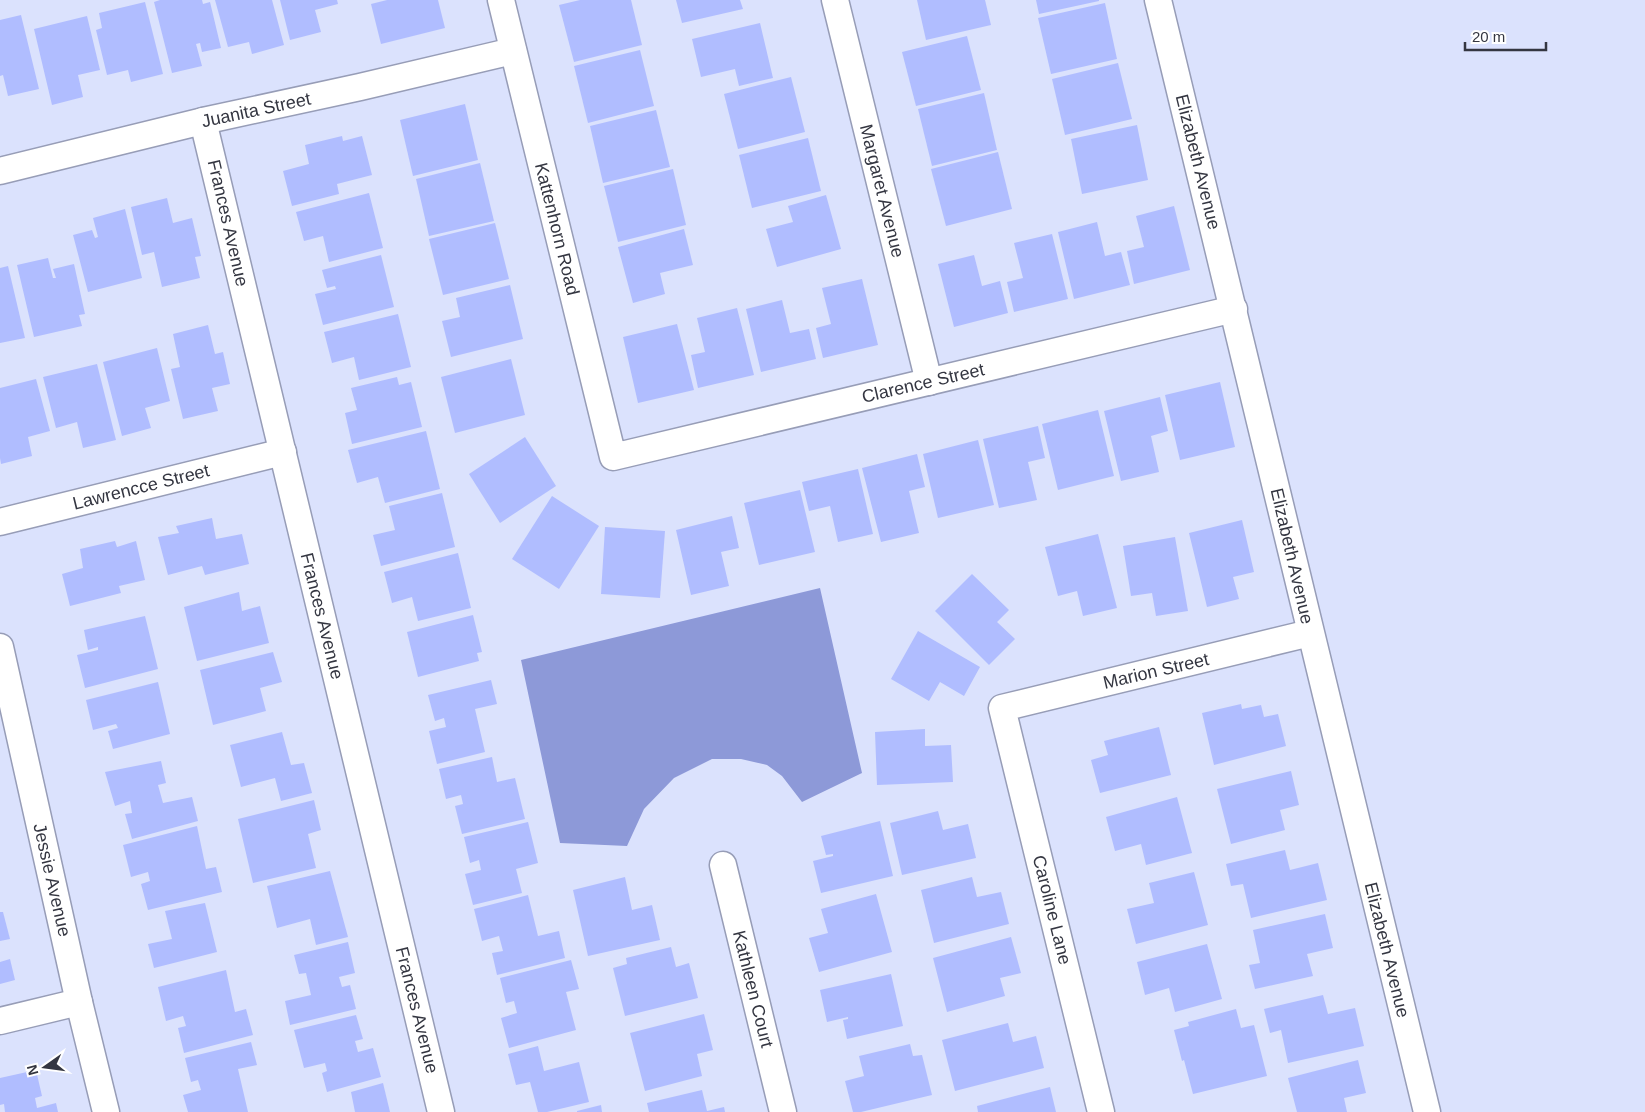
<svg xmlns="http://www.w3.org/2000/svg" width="1645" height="1112" viewBox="0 0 1645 1112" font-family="Helvetica,sans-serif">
	<rect width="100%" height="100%" fill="#dbe2fd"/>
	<path fill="#8d99d8" d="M820,588l42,185 -60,29 -20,-26 -15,-11 -26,-6h-29l-38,19 -30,31 -17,37 -67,-3 -39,-183z"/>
	<g fill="#b0bdff">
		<path d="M160,0h42l1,4 7,-2 11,46 -19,4 -2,-9 -4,1 6,22 -30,7 -18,-71z"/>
		<path d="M215,0h57l12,45 -32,9 -3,-12 -21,5z"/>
		<path d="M280,0h57l1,4 -23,6 6,22 -31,8z"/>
		<path d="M387,0h51l7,28 -64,16 -10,-40z"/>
		<path d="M580,0h51l11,45 -68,17 -15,-57z"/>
		<path d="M676,0h64l3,9 -61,14z"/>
		<path d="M917,0h68l6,25 -65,15z"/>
		<path d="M1036,0h63v1l-60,13z"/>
		<path d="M145,2l18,72 -32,8 -3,-12 -21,5 -11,-45 6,-2 -3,-15z"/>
		<path d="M1105,3l12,56 -66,15 -13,-56z"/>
		<path d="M21,15l18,74 -31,7 -5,-21 -3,1v-56z"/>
		<path d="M87,16l13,54 -22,5 5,22 -31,8 -18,-76z"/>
		<path d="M760,23l13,55 -34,8 -4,-17 -34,8 -9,-38z"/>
		<path d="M967,36l14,54 -65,16 -14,-54z"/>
		<path d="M640,50l14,56 -66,17 -14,-57z"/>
		<path d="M1118,63l14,56 -67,16 -13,-56z"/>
		<path d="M791,77l14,55 -67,17 -14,-55z"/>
		<path d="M984,93l13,57 -65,16 -14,-57z"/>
		<path d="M465,104l13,56 -65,16 -13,-56z"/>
		<path d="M656,110l14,57 -67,16 -13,-57z"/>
		<path d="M1137,125l11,55 -66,14 -11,-55z"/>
		<path d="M342,136l1,5 19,-5 10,39 -35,9 2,10 -47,12 -9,-35 26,-7 -4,-19z"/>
		<path d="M808,138l13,53 -69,17 -13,-53z"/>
		<path d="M998,152l14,57 -66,17 -15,-57z"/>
		<path d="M480,163l14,58 -65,15 -13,-57z"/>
		<path d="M673,169l13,56 -68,17 -14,-56z"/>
		<path d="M369,193l14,55 -54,14 -6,-26 -19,5 -8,-29z"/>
		<path d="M826,195l15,54 -64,18 -11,-38 27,-7 -5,-16z"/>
		<path d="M167,198l6,25 19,-5 9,38 -6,1 5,21 -38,9 -8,-35 -12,3 -11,-48z"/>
		<path d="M1174,206l16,64 -56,14 -7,-33 17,-4 -8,-31z"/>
		<path d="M125,209l17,69 -54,14 -15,-57 19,-5 3,8 3,-1 -5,-19z"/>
		<path d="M1097,222l8,34 16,-4 9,33 -56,14 -16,-67z"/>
		<path d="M495,223l14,56 -66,16 -14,-56z"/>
		<path d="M684,229l9,36 -33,8 5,21 -32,9 -15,-56z"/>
		<path d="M1052,234l16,65 -54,13 -7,-30 16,-4 -9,-35z"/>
		<path d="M381,255l13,52 -71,18 -8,-31 21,-5 -1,-3 -8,2 -5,-18z"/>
		<path d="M974,255l8,31 18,-5 8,32 -54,14 -16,-63z"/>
		<path d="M48,258l5,20h3l-3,-9 21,-5 11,50 -6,1 3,11 -48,11 -17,-72z"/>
		<path d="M8,266l17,72 -25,5v-75z"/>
		<path d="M862,279l16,66 -55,13 -7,-30 15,-4 -9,-36z"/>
		<path d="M510,285l13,54 -72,18 -9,-36 18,-4 -4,-19z"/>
		<path d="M782,300l8,33 19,-4 7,30 -55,13 -15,-63z"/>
		<path d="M737,308l17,67 -56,13 -7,-33 14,-3 -8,-34z"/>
		<path d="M398,314l13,53 -52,13 -5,-23 -22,6 -8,-31z"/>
		<path d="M677,324l17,66 -56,13 -15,-66z"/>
		<path d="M208,325l7,29 8,-2 7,32 -18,4 6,23 -35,8 -12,-50 9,-2 -7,-33z"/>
		<path d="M157,348l13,53 -25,7 6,20 -29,8 -19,-74z"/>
		<path d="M511,359l14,56 -70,18 -14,-56z"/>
		<path d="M97,364l19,76 -33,8 -6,-26 -21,6 -13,-51z"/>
		<path d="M397,377l2,8 12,-3 11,45 -70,17 -7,-31 12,-3 -6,-22z"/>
		<path d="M36,379l14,52 -22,6 4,19 -31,8 -1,-6v-70z"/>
		<path d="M1220,382l15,65 -55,13 -15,-65z"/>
		<path d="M1160,397l8,34 -17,5 8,36 -38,9 -17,-70z"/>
		<path d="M1098,410l16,66 -56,14 -16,-66z"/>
		<path d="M1038,426l7,32 -17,4 9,38 -38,8 -16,-69z"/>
		<path d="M426,431l14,58 -55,14 -7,-26 -21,6 -9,-33z"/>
		<path d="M525,437l31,49 -56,37 -31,-49z"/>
		<path d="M978,440l16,65 -56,13 -15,-64z"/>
		<path d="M917,454l8,33 -16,4 10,42 -38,9 -19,-74z"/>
		<path d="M858,469l15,65 -35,8 -8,-36 -21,5 -7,-29z"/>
		<path d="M800,490l15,62 -56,13 -15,-62z"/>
		<path d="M442,493l13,54 -74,19 -8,-31 22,-5 -6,-24z"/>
		<path d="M552,496l47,30 -40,63 -47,-30z"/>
		<path d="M732,516l7,32 -18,4 8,34 -38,9 -15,-65z"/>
		<path d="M212,518l4,21 26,-5 7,30 -44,11 -3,-9 -34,9 -10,-38 21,-4 -3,-7z"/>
		<path d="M1242,520l12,52 -21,5 6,22 -32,8 -18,-74z"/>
		<path d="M605,527l60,4 -5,67 -59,-4z"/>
		<path d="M1098,534l19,74 -34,8 -6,-25 -19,5 -13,-49z"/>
		<path d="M1175,537l13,74 -32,5 -4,-23 -21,3 -8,-50z"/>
		<path d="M115,541l2,6 19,-6 9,39 -26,6 2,7 -51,13 -8,-32 21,-6 -3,-19z"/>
		<path d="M458,553l13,55 -53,13 -6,-24 -20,6 -8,-31z"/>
		<path d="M972,574l37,36 -12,12 18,17 -26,26 -54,-54z"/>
		<path d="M239,592l3,19 18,-5 9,37 -72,18 -13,-54z"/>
		<path d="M473,615l9,37 -5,1 2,8 -61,16 -11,-45z"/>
		<path d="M145,616l13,53 -73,19 -8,-33 21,-5v-3l-10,3 -4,-20z"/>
		<path d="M918,631l62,36 -16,29 -24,-14 -11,19 -38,-22z"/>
		<path d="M273,652l9,30 -22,6 6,23 -53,14 -13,-55z"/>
		<path d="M491,680l6,24 -22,5 10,43 -48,12 -8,-33 17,-4 -2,-9 -9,3 -7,-26z"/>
		<path d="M158,682l12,52 -57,15 -5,-18 10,-3 -2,-4 -23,6 -7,-30z"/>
		<path d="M1241,704l1,5 19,-4 3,12 14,-3 8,32 -72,19 -12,-52z"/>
		<path d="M1159,727l12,48 -71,18 -9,-33 17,-5 -4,-14z"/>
		<path d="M925,729v17l26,-1 2,37 -76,3 -2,-53z"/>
		<path d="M282,732l9,33 13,-2 8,30 -31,8 -6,-23 -34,9 -11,-42z"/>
		<path d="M492,757l5,25 18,-4 10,41 -63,15 -7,-28 8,-2 -2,-9 -15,4 -7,-30z"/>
		<path d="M161,761l5,22 -8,2 5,18 29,-6 6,24 -66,18 -7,-25 7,-1 -2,-12 -15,5 -10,-34z"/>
		<path d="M1291,771l8,34 -19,5 5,20 -54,14 -14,-55z"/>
		<path d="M1177,797l15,56 -46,12 -5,-21 -26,7 -9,-34z"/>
		<path d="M314,800l7,30 -13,4 8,34 -63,15 -15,-64z"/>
		<path d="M938,811l5,19 25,-6 8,34 -74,17 -12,-52z"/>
		<path d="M880,821l13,55 -72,17 -8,-32 20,-5v-2l-7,1 -5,-19z"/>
		<path d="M528,822l10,41 -22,6 6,24 -49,12 -8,-31 16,-4 -2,-10 -9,3 -6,-26z"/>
		<path d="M197,826l9,43 10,-2 6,25 -74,18 -7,-26 9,-3 -2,-9 -17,5 -8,-32z"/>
		<path d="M1285,850l5,20 28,-7 9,37 -76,18 -8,-34 -12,2 -5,-22z"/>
		<path d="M330,871l18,66 -32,8 -6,-26 -33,9 -10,-42z"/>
		<path d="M1194,872l14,53 -72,19 -9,-35 27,-6 -5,-20z"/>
		<path d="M625,877l7,33 20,-5 8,35 -72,16 -15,-66z"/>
		<path d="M972,877l5,20 24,-5 8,32 -75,19 -13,-53z"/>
		<path d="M876,894l16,58 -73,20 -10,-34 19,-5 -7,-24z"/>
		<path d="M528,895l10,41 21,-5 6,27 -68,17 -5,-22 11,-2 -4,-15 -17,5 -8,-32z"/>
		<path d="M205,903l12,49 -63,16 -6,-24 24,-5 -7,-28z"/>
		<path d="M0,912h3l7,27 -10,2z"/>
		<path d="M1325,914l8,34 -26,6 6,22 -58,13 -6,-24 11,-2 -7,-33z"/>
		<path d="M1011,937l10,36 -21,5 5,18 -58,16 -14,-54z"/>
		<path d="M348,942l7,31 -16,4 3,10 8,-2 6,24 -66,16 -5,-24 26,-6 -5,-22 -7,1 -5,-19z"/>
		<path d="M1207,944l15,55 -47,13 -6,-24 -24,7 -8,-33z"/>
		<path d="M671,947l5,20 13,-4 9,35 -73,18 -12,-48 14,-4 -1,-6z"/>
		<path d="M10,959l5,21 -15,4v-22z"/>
		<path d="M571,960l8,29 -13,3 10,38 -67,18 -8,-30 16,-5 -3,-12 -8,2 -6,-25z"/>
		<path d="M226,970l9,42 11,-3 7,26 -69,18 -6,-25 8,-2 -3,-10 -17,5 -8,-34z"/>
		<path d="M891,974l12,52 -56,13 -4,-19 5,-1v-2l-21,5 -7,-32z"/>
		<path d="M1323,995l5,19 27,-6 9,38 -76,17 -7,-33 -11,3 -6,-24z"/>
		<path d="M1236,1009l5,19 13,-3 13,51 -74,18 -9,-34 -2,1 -8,-31 15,-4 -1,-4z"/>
		<path d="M704,1014l9,36 -16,4 5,22 -57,15 -15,-58z"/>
		<path d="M356,1015l7,24 -8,2 3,11 15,-4 8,29 -54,15 -5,-19 5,-2 -2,-8 -21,5 -10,-38z"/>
		<path d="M1008,1023l5,19 23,-6 8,32 -89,23 -13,-51z"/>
		<path d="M251,1042l6,23 -19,4 10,43h-60l-5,-17 18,-5 -3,-10 -7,2 -6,-24z"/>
		<path d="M910,1044l3,12 9,-1 10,40 -71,17h-8l-8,-31 19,-5 -5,-20z"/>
		<path d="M538,1046l6,25 35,-9 10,40 -42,10h-9l-8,-30 -14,3 -8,-31z"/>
		<path d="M1358,1060l8,33 -22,5 3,14h-50l-9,-34z"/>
		<path d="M36,1070l6,26 -7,2 2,10 19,-5 2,9h-53l-1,-8 -4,1v-27z"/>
		<path d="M383,1083l7,29h-35l-4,-20z"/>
		<path d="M1050,1087l6,25h-78l-1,-6z"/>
		<path d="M702,1090l5,21 17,-4 1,5h-76l-2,-9z"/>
		<path d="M601,1105l1,7h-25v-1z"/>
	</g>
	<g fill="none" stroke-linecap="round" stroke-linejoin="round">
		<g stroke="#979db7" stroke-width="29">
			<g id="minor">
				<path d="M501,0l112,457 621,-148"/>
				<path d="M835,0l94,382"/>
				<path d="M1158,0l269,1112"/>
				<path d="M203,121l238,991"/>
				<path d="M0,171l203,-50 157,-34 153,-36"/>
				<path d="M0,522l283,-70"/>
				<path d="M0,647l79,355 27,110"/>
				<path d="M723,865l60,247"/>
				<path d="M0,1021l79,-19"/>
				<path d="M1101,1112l-99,-404 308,-75"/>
			</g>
		</g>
		<use href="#minor" stroke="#fff" stroke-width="26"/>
	</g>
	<g text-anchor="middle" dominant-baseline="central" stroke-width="5" stroke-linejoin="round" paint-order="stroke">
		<g font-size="18" fill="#343641" stroke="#fff">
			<text transform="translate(256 110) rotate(-12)">Juanita Street</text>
			<text transform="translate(1198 162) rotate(76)">Elizabeth Avenue</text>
			<text transform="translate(882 191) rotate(76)">Margaret Avenue</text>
			<text transform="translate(228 223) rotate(77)">Frances Avenue</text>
			<text transform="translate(557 229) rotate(76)">Kattenhorn Road</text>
			<text transform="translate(923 383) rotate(-13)">Clarence Street</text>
			<text transform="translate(141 487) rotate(-14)">Lawrencce Street</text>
			<text transform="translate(1292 556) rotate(77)">Elizabeth Avenue</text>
			<text transform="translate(322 616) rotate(76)">Frances Avenue</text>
			<text transform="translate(1156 671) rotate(-13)">Marion Street</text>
			<text transform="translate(52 880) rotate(77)">Jessie Avenue</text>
			<text transform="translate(1052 910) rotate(76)">Caroline Lane</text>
			<text transform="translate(1387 950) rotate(76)">Elizabeth Avenue</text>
			<text transform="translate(753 989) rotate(76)">Kathleen Court</text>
			<text transform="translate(417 1010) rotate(76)">Frances Avenue</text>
		</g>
	</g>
	<g transform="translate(45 1067) rotate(256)" stroke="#ffffff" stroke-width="4" paint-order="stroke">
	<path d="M0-4L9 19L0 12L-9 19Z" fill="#343641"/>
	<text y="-8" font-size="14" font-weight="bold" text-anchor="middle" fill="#343641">N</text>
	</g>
	<path d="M1465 42v8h81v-8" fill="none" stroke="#343641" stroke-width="2.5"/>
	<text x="1472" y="42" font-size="15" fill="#343641" stroke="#ffffff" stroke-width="4" paint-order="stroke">20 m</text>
</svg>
